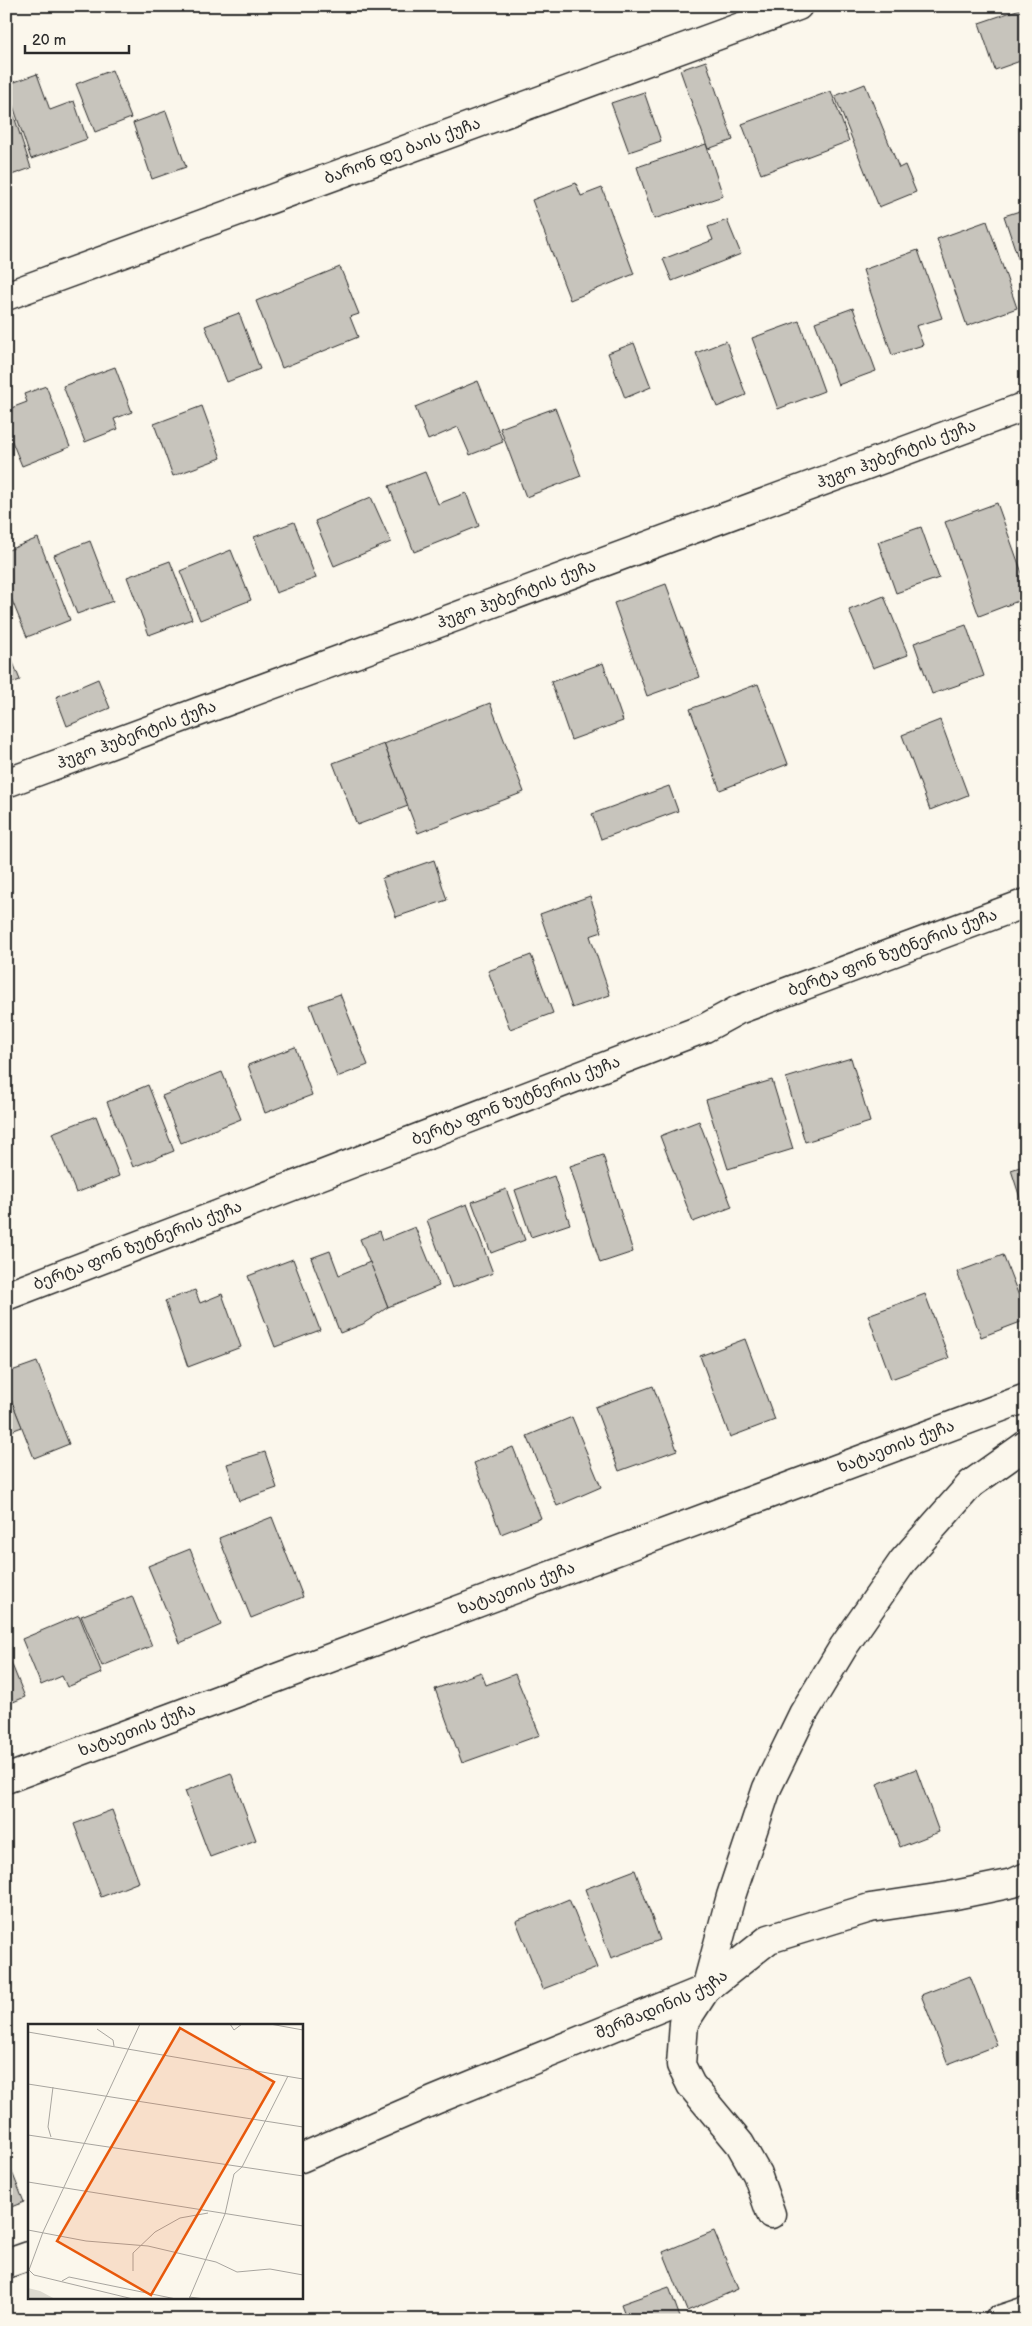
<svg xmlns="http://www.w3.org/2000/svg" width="1032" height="2326" viewBox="0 0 1032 2326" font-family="'Balsamiq Sans','Noto Sans Georgian',sans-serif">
	<rect width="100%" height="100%" fill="#fbf7ec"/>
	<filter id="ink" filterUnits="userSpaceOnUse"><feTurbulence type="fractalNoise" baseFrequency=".02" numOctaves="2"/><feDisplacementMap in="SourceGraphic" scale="10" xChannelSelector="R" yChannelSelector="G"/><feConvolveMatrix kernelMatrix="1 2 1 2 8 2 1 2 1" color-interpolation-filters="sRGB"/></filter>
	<g filter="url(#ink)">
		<g fill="#c7c4bc" stroke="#2b2b2b">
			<path d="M1026,7v52l-31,11 -16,-47z"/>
			<path d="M706,61l27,79 -25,9 -28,-79z"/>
			<path d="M112,70l19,48 -36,14 -19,-48z"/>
			<path d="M37,74l13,36 24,-9 13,38 -56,20 -25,-74z"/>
			<path d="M865,84l34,84 6,-3 11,27 -37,15 -44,-111z"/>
			<path d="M831,91l18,50 -88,33 -19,-50z"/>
			<path d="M644,92l17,49 -32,11 -18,-49z"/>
			<path d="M8,98l23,70 -25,9v-78z"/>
			<path d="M166,111l20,56 -34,12 -19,-56z"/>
			<path d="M706,144l17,52 -69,23 -17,-52z"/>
			<path d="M576,183l5,13 21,-8 32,86 -64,26 -38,-100z"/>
			<path d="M1026,209v66l-2,1 -20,-60z"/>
			<path d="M727,220l14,34 -69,27 -9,-22 50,-19 -5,-13z"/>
			<path d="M987,221l30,87 -50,18 -30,-87z"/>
			<path d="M918,250l24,68 -26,8 7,19 -31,10 -29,-85z"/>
			<path d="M340,267l19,47 -9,3 8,20 -76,31 -26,-67z"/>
			<path d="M853,308l23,63 -38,14 -23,-63z"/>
			<path d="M239,313l21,56 -33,13 -22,-56z"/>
			<path d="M799,321l25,70 -46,18 -26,-71z"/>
			<path d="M726,341l20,54 -29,12 -21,-54z"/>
			<path d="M634,343l17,44 -26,11 -17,-45z"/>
			<path d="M115,367l17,45 -18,7 4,10 -33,13 -22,-56z"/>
			<path d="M478,381l25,61 -33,13 -12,-28 -30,13 -13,-33z"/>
			<path d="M46,386l24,61 -48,19 -16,-39v-17l21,-8 -3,-8z"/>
			<path d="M202,406l19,52 -48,18 -19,-52z"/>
			<path d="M555,408l26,68 -55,21 -26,-69z"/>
			<path d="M425,472l13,32 28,-11 13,33 -65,26 -25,-66z"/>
			<path d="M371,497l20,45 -57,24 -19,-45z"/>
			<path d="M997,503l29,81v14l-47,18 -34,-94z"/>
			<path d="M294,522l22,56 -40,15 -22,-56z"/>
			<path d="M921,527l18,51 -43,15 -18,-51z"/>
			<path d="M38,538l32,82 -43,17 -21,-51v-35z"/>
			<path d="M90,541l23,60 -36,13 -23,-59z"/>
			<path d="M231,550l20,50 -51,20 -20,-49z"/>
			<path d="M170,561l22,58 -43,16 -22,-58z"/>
			<path d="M666,584l34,93 -53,19 -33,-93z"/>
			<path d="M884,596l24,59 -35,13 -24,-58z"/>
			<path d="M966,625l18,51 -52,18 -18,-51z"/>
			<path d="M6,645l14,35 -14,5z"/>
			<path d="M603,663l20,58 -52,19 -20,-58z"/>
			<path d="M98,679l12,29 -43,18 -11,-29z"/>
			<path d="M758,684l30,80 -68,26 -30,-81z"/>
			<path d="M490,703l34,89 -106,41 -34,-89z"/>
			<path d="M940,720l28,75 -38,15 -28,-75z"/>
			<path d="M384,744l24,62 -51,19 -24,-62z"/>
			<path d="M669,786l9,25 -77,28 -9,-25z"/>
			<path d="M434,860l13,40 -51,17 -14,-39z"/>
			<path d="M590,896l12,36 -12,4 20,59 -38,13 -32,-94z"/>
			<path d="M531,955l22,58 -43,16 -22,-58z"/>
			<path d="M340,994l28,71 -31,12 -27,-72z"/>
			<path d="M295,1047l17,48 -47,18 -17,-48z"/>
			<path d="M851,1058l19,64 -65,20 -19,-64z"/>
			<path d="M222,1072l19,47 -60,24 -19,-47z"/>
			<path d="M772,1080l21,69 -65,20 -22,-69z"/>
			<path d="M148,1085l26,66 -41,16 -26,-65z"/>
			<path d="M96,1116l23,60 -43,17 -24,-60z"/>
			<path d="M699,1121l33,86 -39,15 -33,-86z"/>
			<path d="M603,1155l30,97 -33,11 -30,-97z"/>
			<path d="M1026,1165v44l-2,1 -13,-40z"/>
			<path d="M554,1176l16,48 -39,13 -16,-47z"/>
			<path d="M506,1189l19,51 -34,13 -19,-51z"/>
			<path d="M467,1204l26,69 -41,15 -25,-68z"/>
			<path d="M415,1227l24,59 -51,21 -28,-68 20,-8 3,9z"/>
			<path d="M330,1251l9,24 31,-13 18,45 -25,17 -23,9 -29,-75z"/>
			<path d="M1003,1255l23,59v6l-45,17 -24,-65z"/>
			<path d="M293,1259l27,71 -45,17 -27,-71z"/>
			<path d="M195,1290l5,13 22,-9 19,53 -53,20 -23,-66z"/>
			<path d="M925,1294l24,64 -58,21 -23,-64z"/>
			<path d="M745,1339l30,81 -45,17 -30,-81z"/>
			<path d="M37,1362l32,82 -35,14 -28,-71v-14z"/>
			<path d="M653,1386l24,64 -58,21 -24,-64z"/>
			<path d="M6,1387l16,40 -16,6z"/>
			<path d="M572,1417l29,70 -44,19 -30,-70z"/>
			<path d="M513,1447l28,71 -40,16 -27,-71z"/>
			<path d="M265,1452l12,36 -38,13 -12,-37z"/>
			<path d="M272,1517l31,80 -52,21 -32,-80z"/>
			<path d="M190,1549l31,76 -41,18 -32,-77z"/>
			<path d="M132,1596l20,50 -50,20 -21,-50z"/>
			<path d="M79,1615l23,58 -35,14 -5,-11 -21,9 -19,-46z"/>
			<path d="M6,1650l19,47 -19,8z"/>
			<path d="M481,1672l5,13 29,-11 25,61 -78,28 -27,-74z"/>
			<path d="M916,1769l23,63 -39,15 -23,-63z"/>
			<path d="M231,1773l25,67 -46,17 -25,-66z"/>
			<path d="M112,1810l27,72 -38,15 -27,-73z"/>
			<path d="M635,1870l25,70 -49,18 -26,-69z"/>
			<path d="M569,1899l28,69 -54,21 -27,-68z"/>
			<path d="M970,1976l27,69 -49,19 -27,-69z"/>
			<path d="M6,2157l18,45 -18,7z"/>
			<path d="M714,2231l24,58 -51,22 -24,-59z"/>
			<path d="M669,2287l12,33h-54l-6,-16z"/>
		</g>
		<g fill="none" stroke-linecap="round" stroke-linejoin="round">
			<g stroke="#2b2b2b" stroke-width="31">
				<g id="minor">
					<path id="s1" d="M6,296l792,-290"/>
					<path id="s2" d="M6,783l1020,-377"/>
					<path id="s3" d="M6,1296l699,-268 33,-18 288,-107"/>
					<path id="s4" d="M6,1779l1020,-381"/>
					<path id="s5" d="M301,2158l134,-58 271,-111 63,-50 101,-31 80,-12 63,-13 13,-6"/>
					<path d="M771,2214l-14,-40 -17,-30 -49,-59 -10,-20 3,-42 22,-34 25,-93 36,-108 36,-74 41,-68 59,-85 68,-77 55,-39"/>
					<path d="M6,2264l23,-8"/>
					<path d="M999,2320l27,-9"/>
				</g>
			</g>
			<use href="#minor" stroke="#fbf7ec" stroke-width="28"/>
		</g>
	</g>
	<g text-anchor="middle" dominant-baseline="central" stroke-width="4" stroke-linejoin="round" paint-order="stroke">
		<g font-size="16" fill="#2b2b2b" stroke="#fbf7ec">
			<text stroke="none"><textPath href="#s1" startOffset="422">ბარონ დე ბაის ქუჩა</textPath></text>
			<text stroke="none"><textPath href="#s2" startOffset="949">ჰუგო ჰუბერტის ქუჩა</textPath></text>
			<text stroke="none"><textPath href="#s2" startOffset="544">ჰუგო ჰუბერტის ქუჩა</textPath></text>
			<text stroke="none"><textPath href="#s2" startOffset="139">ჰუგო ჰუბერტის ქუჩა</textPath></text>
			<text stroke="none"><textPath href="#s3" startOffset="951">ბერტა ფონ ზუტნერის ქუჩა</textPath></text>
			<text stroke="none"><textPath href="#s3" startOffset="546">ბერტა ფონ ზუტნერის ქუჩა</textPath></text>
			<text stroke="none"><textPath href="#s3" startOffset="141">ბერტა ფონ ზუტნერის ქუჩა</textPath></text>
			<text stroke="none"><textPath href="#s4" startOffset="950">ხატაეთის ქუჩა</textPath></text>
			<text stroke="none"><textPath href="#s4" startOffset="545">ხატაეთის ქუჩა</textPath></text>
			<text stroke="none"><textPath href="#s4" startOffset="140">ხატაეთის ქუჩა</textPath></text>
			<text stroke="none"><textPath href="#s5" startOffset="392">შერმადინის ქუჩა</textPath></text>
		</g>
	</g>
	<g transform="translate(28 2024)">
		<rect width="275" height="275" fill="#fbf7ec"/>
		<path d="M0,264l12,3 15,8h-27z" fill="#dddad0"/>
		<path fill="none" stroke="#a8a59f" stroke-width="1" d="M202,0l4,6 8,-6M242,0l33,6M69,5l16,11 1,6M0,8l275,47M0,60l275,43M0,111l275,41M23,113l-3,-10 5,-40M0,158l275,44M0,206l58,11 62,5 68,16 21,10 33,-3 33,6M105,247v-18l22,-21 25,-14 28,-5M34,257l7,-4 107,22M161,273l16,2M105,275l-99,-24 -5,-5 14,-38 97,-208M161,275l36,-85 9,-40 8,-7 46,-91"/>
		<path fill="#e8590c" fill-opacity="0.15" stroke="#e8590c" stroke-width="2.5" d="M152,4l94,54 -123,213 -94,-54z"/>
		<rect width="275" height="275" fill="none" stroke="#2b2b2b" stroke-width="2.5"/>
	</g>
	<rect width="1032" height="2326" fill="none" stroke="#fbf7ec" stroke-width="25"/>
	<rect x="12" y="12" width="1007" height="2301" fill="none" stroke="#2b2b2b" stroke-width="2" filter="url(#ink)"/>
	<path d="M25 45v8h104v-8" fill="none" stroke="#2b2b2b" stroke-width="2.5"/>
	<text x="32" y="45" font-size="15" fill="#2b2b2b" stroke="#fbf7ec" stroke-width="4" paint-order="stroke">20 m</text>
</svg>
